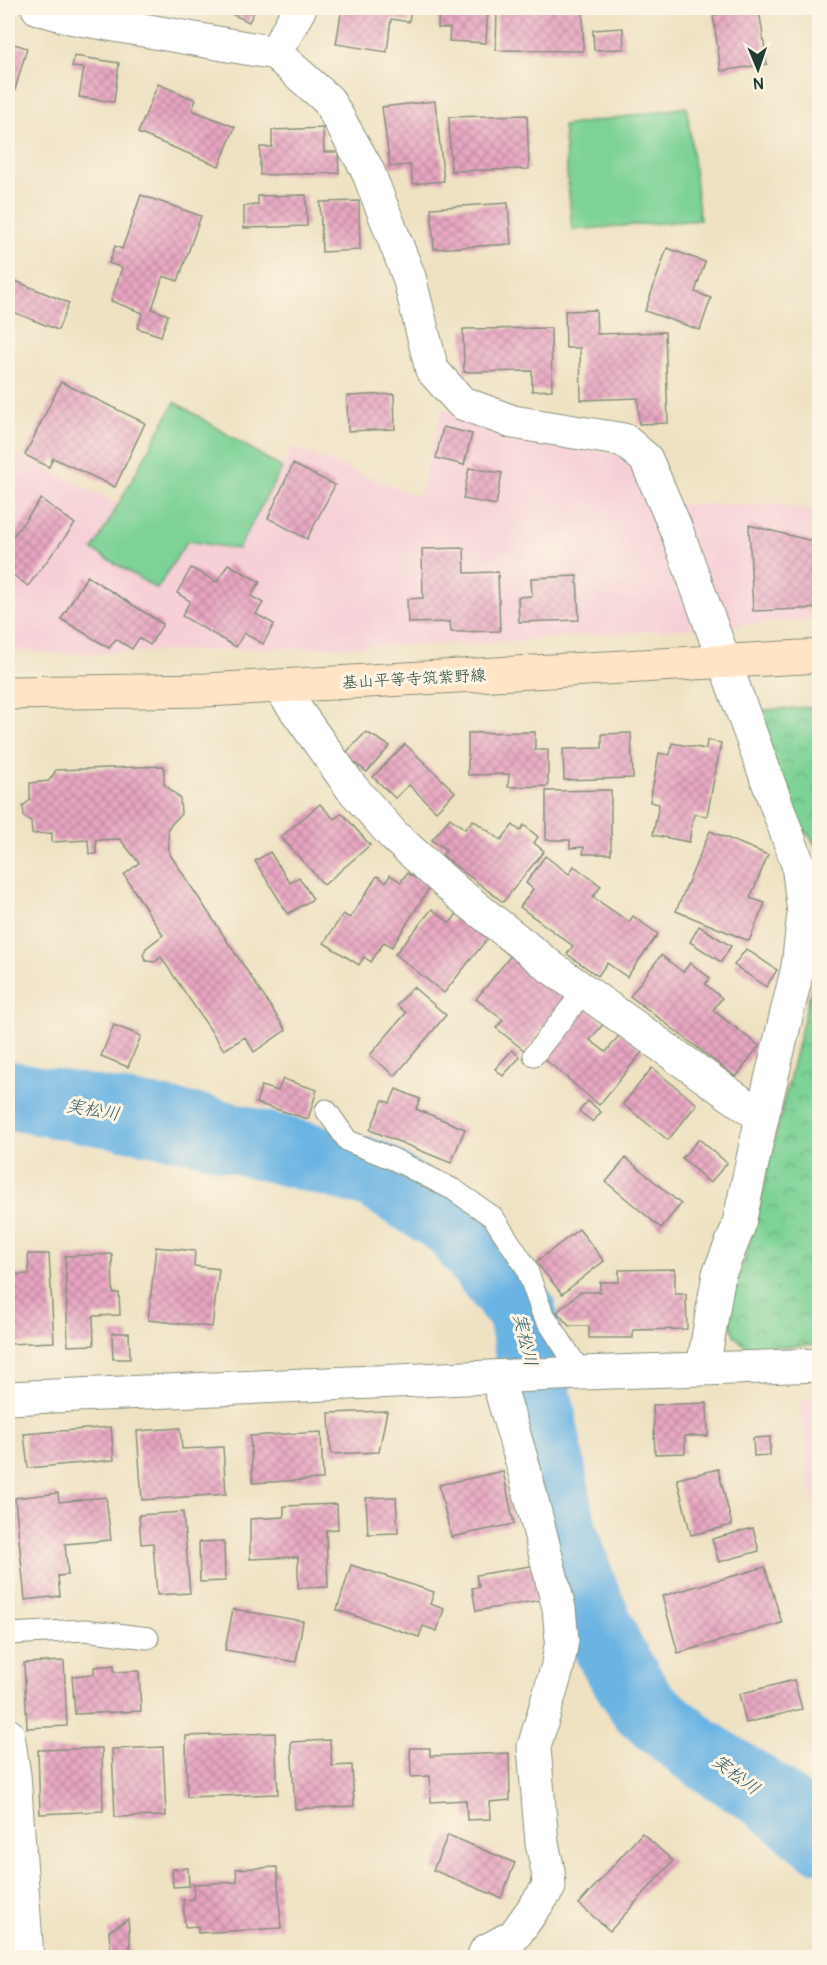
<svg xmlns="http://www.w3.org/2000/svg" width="827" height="1965" viewBox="0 0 827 1965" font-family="Pangolin,'Klee One',sans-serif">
	<defs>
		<pattern id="park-crowns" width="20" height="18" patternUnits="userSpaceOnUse" patternTransform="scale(1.5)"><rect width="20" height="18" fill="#7dd296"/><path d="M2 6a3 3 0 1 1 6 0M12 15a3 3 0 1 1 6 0" fill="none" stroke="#66ac7b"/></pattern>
		<pattern id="building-cross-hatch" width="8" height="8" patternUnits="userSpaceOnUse" patternTransform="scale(1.5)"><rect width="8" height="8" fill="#e8a4c1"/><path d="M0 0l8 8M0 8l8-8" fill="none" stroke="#bb879e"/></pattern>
	</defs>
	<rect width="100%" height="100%" fill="#fcf5e5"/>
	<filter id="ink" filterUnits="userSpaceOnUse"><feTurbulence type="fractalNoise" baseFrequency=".0167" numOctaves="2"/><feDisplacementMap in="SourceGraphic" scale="12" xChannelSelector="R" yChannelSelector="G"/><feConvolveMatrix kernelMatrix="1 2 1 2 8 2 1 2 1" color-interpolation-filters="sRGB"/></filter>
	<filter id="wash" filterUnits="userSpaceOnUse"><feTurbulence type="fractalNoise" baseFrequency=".008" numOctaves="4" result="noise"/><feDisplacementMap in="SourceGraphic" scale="24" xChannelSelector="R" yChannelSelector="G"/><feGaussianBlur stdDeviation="1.35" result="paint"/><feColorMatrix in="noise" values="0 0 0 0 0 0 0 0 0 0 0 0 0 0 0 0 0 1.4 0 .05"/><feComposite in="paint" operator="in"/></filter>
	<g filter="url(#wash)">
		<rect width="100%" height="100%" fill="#efe2c3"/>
		<g fill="#f6cfd7">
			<path d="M442,408l84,31 103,17 27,48 128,1 35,8v106l-339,24 -415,11 -57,-5v-199l111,54 -25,46 93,-9 51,8 55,-102 126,50z"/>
			<path d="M819,1399h1l-1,152 -19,-151z"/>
		</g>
		<g fill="#7dd296" stroke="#4e8865" stroke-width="1.5">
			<path d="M687,107l13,113 -128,10 -9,-104z"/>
			<path d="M175,402l107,66 -44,81 -51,-8 -30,48 -64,-39z"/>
		</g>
		<g fill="url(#park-crowns)" stroke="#4e8865" stroke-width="1.5">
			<path d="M819,706v144l-9,-13 -26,-26 -27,-91 8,-10z"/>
			<path d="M819,955v390l-72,3 -13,-13 -7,-21 25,-79z"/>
		</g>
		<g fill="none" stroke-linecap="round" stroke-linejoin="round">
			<path stroke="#6bb4e3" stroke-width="69" d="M8,1095l192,34 173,45 80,50 69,88 40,216 22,64 28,64 32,51 54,44 69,44 53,43"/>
		</g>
		<g id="blocks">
			<g fill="url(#building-cross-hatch)">
				<path d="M222,8h34l-7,14 -28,-13z"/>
				<path d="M342,8h69l-2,14 -18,-3 -4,33 -51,-8z"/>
				<path d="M439,8h49l-2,35 -37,-2 1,-13h-12z"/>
				<path d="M497,8h86v43l-87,-1z"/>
				<path d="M759,9l8,55 -46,7 -8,-56z"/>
				<path d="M623,28l1,21 -30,1 -1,-20z"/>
				<path d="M8,42l19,6 -19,66z"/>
				<path d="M74,56l45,7 -5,39 -35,-5 5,-29 -12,-1z"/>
				<path d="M158,84l38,16 -4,10 43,17 -16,39 -81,-33z"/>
				<path d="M435,101l9,80 -31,3 -3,-19 -20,2 -8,-60z"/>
				<path d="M527,115l2,54 -78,2 -2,-54z"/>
				<path d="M323,128l1,24h14l1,21 -79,2v-28h12v-17z"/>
				<path d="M141,195l60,21 -23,65 -15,-5 -11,33 16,6 -7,21 -24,-8 6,-15 -32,-12 11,-33 -13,-5 6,-17 7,3z"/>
				<path d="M306,195l1,31 -63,2v-22l14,-1v-9z"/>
				<path d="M359,201l1,49 -38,2 -2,-50z"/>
				<path d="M508,203l3,41 -77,5 -3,-41z"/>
				<path d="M667,248l38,14 -10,30 16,6 -11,32 -55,-19z"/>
				<path d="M13,280l56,23 -11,27 -50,-20v-18z"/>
				<path d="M596,310l1,24 68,-2 3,91 -29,1 -1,-26 -57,2 -1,-52h-14l-1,-37z"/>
				<path d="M551,328l1,62 -20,1v-20l-68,1 -1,-43z"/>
				<path d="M61,382l84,41 -30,64 -62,-29 -4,9 -24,-12z"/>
				<path d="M394,394l1,35 -47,2 -1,-35z"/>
				<path d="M443,427l29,7 -8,31 -28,-7z"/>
				<path d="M293,464l42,21 -28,54 -39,-21z"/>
				<path d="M469,468l33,5 -6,32 -33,-6z"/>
				<path d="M41,499l34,25 -47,62 -20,-15v-28z"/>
				<path d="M749,525l71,18v65l-67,3z"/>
				<path d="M464,548l1,25 33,-1 2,59 -49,1 -1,-10 -42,1 -1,-24 16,-1 -1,-49z"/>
				<path d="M228,564l32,18 -9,14 12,7 -7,11 18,10 -11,20 -19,-11 -8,14 -54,-31 8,-15 -13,-8 14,-25 26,14z"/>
				<path d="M87,576l76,48 -13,21 -11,-7 -7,11 -16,-10 -7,9 -48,-29z"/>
				<path d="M577,576l2,44 -60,2 -1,-25 14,-1 -1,-18z"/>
				<path d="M366,732l24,14 -23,26 -23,-17z"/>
				<path d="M535,732v18h13v36l-40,1 1,-13 -41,1v-42z"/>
				<path d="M631,733l2,45 -69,2 -1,-31 39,-1v-14z"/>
				<path d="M707,740l14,3 -14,73 -13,-2 -5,28 -36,-7 6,-31 -9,-2 9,-49 11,2 2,-12 34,6z"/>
				<path d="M405,744l50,48 -19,19 -27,-26 -14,13 -22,-21z"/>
				<path d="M164,766v18l16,14 1,16 -13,14 1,25 117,177 -32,22 -9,-15 -21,13 -63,-93 -6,5 -9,-1 -3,-6 3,-7 17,-13 -39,-60 15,-12 -19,-24 -24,1v14h-7l-1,-14 -36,2v-9l-20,1 -1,-13 -7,-4 -1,-11 7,-6v-17l19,-2 7,-11z"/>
				<path d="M611,790v64h-28l1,-7 -14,1v-8h-24v-49z"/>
				<path d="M320,804l14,15 8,-6 28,32 -46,40 -43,-48z"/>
				<path d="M450,818l15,11 8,-9 28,20 12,-15 7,6 4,-6 14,12 -4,6 10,8 -41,51 -61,-47 4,-5 -14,-10z"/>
				<path d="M710,831l58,24 -18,43 15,5 -16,38 -73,-30z"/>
				<path d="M270,852l20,31 9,-6 14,22 -25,15 -33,-53z"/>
				<path d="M545,856l24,18 5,-8 27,20 -8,11 36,25 4,-6 25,18 -31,43 -20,-14 -9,13 -31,-22 6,-8 -53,-39 13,-18 -7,-6z"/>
				<path d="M407,873l23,14 -38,60 -8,-5 -13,20 -7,-5 -5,8 -35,-22 19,-29 7,4 27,-42 9,6 4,-7 11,7z"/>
				<path d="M432,909l18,14 7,-9 31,24 -44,55 -49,-39z"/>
				<path d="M699,926l32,20 -10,16 -31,-20z"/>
				<path d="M746,949l31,21 -11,17 -32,-22z"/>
				<path d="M512,954l55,43 -42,54 -29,-23 7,-8 -27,-21z"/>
				<path d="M661,955l22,17 7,-9 20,15 -5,6 17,14 -9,12 46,36 -23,31 -106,-81z"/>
				<path d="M413,987l33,28 -51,61 -25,-21 36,-42 -9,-8z"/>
				<path d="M583,1005l21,18 -14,17 16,12 15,-19 22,18 -44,54 -58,-49z"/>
				<path d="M114,1025l27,11 -13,31 -27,-11z"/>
				<path d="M512,1050l8,7 -17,19 -8,-7z"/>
				<path d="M652,1068l45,36 -29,36 -45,-36z"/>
				<path d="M283,1079l34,11 -9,29 -52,-16 5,-17 17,5z"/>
				<path d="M396,1089l24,10 -4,10 49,20 -14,34 -81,-33 13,-30 7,3z"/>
				<path d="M588,1101l13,11 -8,10 -14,-11z"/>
				<path d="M699,1139l28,24 -17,20 -28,-25z"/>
				<path d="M626,1158l55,46 -20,24 -55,-46z"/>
				<path d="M579,1229l25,32 -42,33 -26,-32z"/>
				<path d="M156,1247l39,4 -1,15 25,3 -7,58 -64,-7z"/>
				<path d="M28,1254h21l5,88 -46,2v-69l21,-1z"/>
				<path d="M112,1254l1,39h6l1,22 -27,1 1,29 -26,1 -3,-90z"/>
				<path d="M675,1269v25h11l1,35 -54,1v8h-44v-12h-20l-12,-14 23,-20h20v-10h19v-12z"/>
				<path d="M112,1333h17l1,26h-17z"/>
				<path d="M707,1403l1,33h-23v17l-30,1 -2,-49z"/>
				<path d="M387,1411l-8,41 -48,2 -2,-41z"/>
				<path d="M111,1427l3,33 -86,8 -4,-34z"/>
				<path d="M180,1428l2,21 41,-2 3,47 -84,6 -5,-69z"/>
				<path d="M321,1432l2,47 -70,4 -3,-47z"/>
				<path d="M770,1437v18l-16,1 -1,-18z"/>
				<path d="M718,1469l14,56 -41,10 -14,-56z"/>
				<path d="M503,1471l11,53 -63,13 -12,-52z"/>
				<path d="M58,1493l1,9 47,-5 5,43 -46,4 3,31 -10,1 2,20 -35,4 -10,-102z"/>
				<path d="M396,1497l2,36 -30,1 -2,-36z"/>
				<path d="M337,1504l1,25 -12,1 2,57 -30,1v-31l-48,2v-40l34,-2v-11z"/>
				<path d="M183,1512l7,81 -33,2 -4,-52 -12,1 -2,-29z"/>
				<path d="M753,1528l6,23 -40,11 -7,-23z"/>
				<path d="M224,1541l1,40 -25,1 -1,-40z"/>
				<path d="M351,1565l83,27 -4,12 14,5 -7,22 -14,-5 -4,11 -82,-27z"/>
				<path d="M536,1565l5,35 -65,11 -4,-23 7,-1 -3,-12z"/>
				<path d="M765,1567l17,56 -104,30 -16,-57z"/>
				<path d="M233,1609l70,12 -7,41 -71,-12z"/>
				<path d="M64,1661l3,65 -40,2 -3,-65z"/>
				<path d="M114,1665v7l25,-1 2,40 -66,3 -3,-38 22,-2v-7z"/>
				<path d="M794,1680l8,29 -56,14 -7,-29z"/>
				<path d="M275,1733l3,61 -91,3 -1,-61z"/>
				<path d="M330,1740l2,26 20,-1 2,41 -59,3 -4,-67z"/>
				<path d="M163,1747l3,69 -51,1 -3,-68z"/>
				<path d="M102,1748l1,63 -63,3 -2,-64z"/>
				<path d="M410,1748h20v8l79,-3 1,47 -20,2 1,17 -24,1 -1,-20 -35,2 -1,-26 -19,1z"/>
				<path d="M642,1833l31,28 -63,70 -31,-27z"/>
				<path d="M448,1835l67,28 -14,35 -68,-28z"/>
				<path d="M277,1867l4,61 -83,5v-7l-13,1 -2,-27 11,-1 -1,-15 44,-2 -1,-13z"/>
				<path d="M188,1868l1,18 -16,1 -1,-18z"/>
				<path d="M128,1919l3,36 -20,1 -2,-25z"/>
			</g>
		</g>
	</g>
	<g filter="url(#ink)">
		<use href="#blocks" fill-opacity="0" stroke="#87907c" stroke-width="1.5"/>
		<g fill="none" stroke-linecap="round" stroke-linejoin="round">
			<g stroke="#87907c" stroke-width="23">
				<g id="service">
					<path d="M534,1055l50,-64"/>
					<path d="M326,1110l22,31 45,18 61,31 39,27 33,50 16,45 39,61"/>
					<path d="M8,1634l77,-4 63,8"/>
				</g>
			</g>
			<g stroke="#87907c" stroke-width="35">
				<g id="minor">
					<path d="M38,8l31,9 206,36 53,47 39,69 42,108 23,93 30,33 51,19 111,18 22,19 30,70 122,335 6,49 -6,54 -36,150 -24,111 -19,46 -16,94"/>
					<path d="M275,53l25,-45"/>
					<path d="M279,686l72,101 43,49 65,58 93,74 210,149"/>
					<path d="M8,1735l6,40 13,183"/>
					<path d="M483,1958l3,-7 28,-15 35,-49 -1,-16 -6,-28 -8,-96 23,-78 5,-29 -3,-32 -36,-143 -26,-88"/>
				</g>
			</g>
			<g stroke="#87907c" stroke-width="35">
				<path id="tertiary" d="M8,1398l573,-25 239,-8"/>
			</g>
			<g stroke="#87907c" stroke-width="35">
				<path id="secondary" d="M8,693l199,-3 613,-34"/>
			</g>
			<use href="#service" stroke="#fff" stroke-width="21"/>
			<use href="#minor" stroke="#fff" stroke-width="33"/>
			<use href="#tertiary" stroke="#fff" stroke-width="33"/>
			<use href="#secondary" stroke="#ffe4c6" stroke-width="33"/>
		</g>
	</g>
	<g text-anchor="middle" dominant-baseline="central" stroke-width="6" stroke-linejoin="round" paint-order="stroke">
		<g font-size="16" fill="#1f3d34" stroke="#fcf5e5">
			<text transform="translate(414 679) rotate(-3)">基山平等寺筑紫野線</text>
		</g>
		<g font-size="18" font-style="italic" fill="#325b60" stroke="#fcf5e5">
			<text transform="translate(93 1110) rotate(10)">実松川</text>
			<text transform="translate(525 1340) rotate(77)">実松川</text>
			<text transform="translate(736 1775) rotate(37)">実松川</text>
		</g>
	</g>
	<rect width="827" height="1965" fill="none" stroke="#fcf5e5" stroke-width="30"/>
	<g transform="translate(758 69) rotate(178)" stroke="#fcf5e5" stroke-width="4.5" paint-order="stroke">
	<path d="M0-4.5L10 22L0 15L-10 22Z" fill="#1f3d34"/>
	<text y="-9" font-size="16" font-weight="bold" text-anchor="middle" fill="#1f3d34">N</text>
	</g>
</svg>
